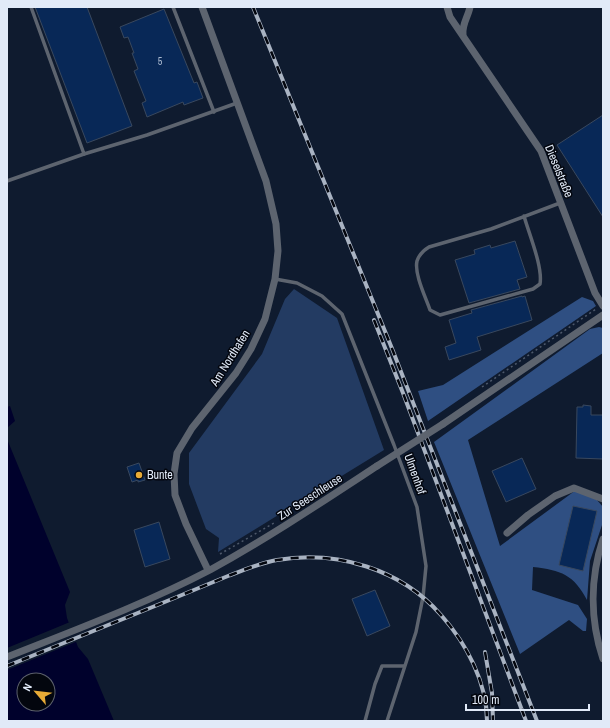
<svg xmlns="http://www.w3.org/2000/svg" width="610" height="728" viewBox="0 0 610 728" font-family="'Archivo Narrow',sans-serif">
	<rect width="100%" height="100%" fill="#0f1b2f"/>
	<path fill="#233b62" d="M294,289l43,29 47,132 -166,102 1,-14 -13,-9 -17,-45v-31l73,-99 23,-55z"/>
	<g fill="#2f4f82">
		<path d="M582,297l11,4 3,5 -168,115 -10,-30 25,-6z"/>
		<path d="M599,327l4,1v25l-135,87 32,106 76,-56 21,10 6,7v15l-13,39 -3,39c-13,-25 -26,-30 -54,-33l-1,23 46,15 9,14 -1,12h-3l-14,-11 -49,34 -86,-212 156,-113z"/>
	</g>
	<g fill="#00012c" fill-rule="evenodd">
		<path d="M10,406l5,15 -8,7v-21z"/>
		<path d="M7,439l63,153 -5,13 2,13 11,29 10,12 26,62h-107zM24,680h24v24h-24z"/>
	</g>
	<path fill="#0f1b2f" d="M70,622l8,19 -71,29v-22z"/>
	<g fill="#082857" stroke="#39485e">
		<path d="M35,7h52l45,119 -45,17z"/>
		<path d="M164,9l30,74 3,-1 6,16 -19,7 -1,-3 -36,15 -5,-14 4,-2 -12,-30 4,-2 -6,-16h2l-6,-16 -4,1 -4,-11z"/>
		<path d="M603,115v102l-46,-72z"/>
		<path d="M515,241l12,36 -10,3 3,9 -51,14 -14,-43 20,-6 -1,-4 16,-5 1,3z"/>
		<path d="M522,296v1l3,-1 7,24 -55,17 4,13 -32,10 -4,-13 11,-4 -7,-23 23,-7 -1,-3z"/>
		<path d="M583,405l8,1v9h12v44l-27,-1 1,-51h6z"/>
		<path d="M522,458l14,31 -30,13 -14,-31z"/>
		<path d="M139,463l6,17 -7,2v-2l-6,2 -5,-15z"/>
		<path d="M573,506l24,5 -14,60 -24,-6z"/>
		<path d="M159,522l11,37 -25,8 -11,-37z"/>
		<path d="M375,590l15,36 -23,10 -15,-37z"/>
	</g>
	<g fill="none" stroke-linecap="round" stroke-linejoin="round">
		<g stroke="#4e596b" stroke-width="1.5" stroke-dasharray="2 3" stroke-linecap="butt">
			<path d="M482,387l114,-78"/>
			<path d="M220,554l54,-31"/>
		</g>
		<g stroke="#5d646f" stroke-width="3.5">
			<path d="M31,7l53,147 63,-19 90,-32"/>
			<path d="M173,7l41,105"/>
			<path d="M7,181l77,-27"/>
			<path d="M524,216c5,18 19,51 16,68l-7,5 -93,26 -10,-5c-4,-12 -16,-36 -13,-49 2,-6 7,-11 12,-14l62,-18 69,-26"/>
			<path d="M275,279l22,4 25,13 20,18 52,131 23,62 9,59 -3,31 -7,35 -29,89"/>
			<path d="M365,721l10,-37 7,-18h22"/>
		</g>
		<g stroke="#5d646f" stroke-width="7">
			<path d="M202,7l64,174 10,43 2,27 -3,28 -10,40 -14,30 -15,24 -44,55 -15,25 -3,21 1,21 11,29 22,46"/>
			<path d="M447,7l3,10 91,134 54,142 8,13"/>
			<path d="M463,34c-1,-10 5,-17 7,-27"/>
			<path d="M443,424l160,-109"/>
			<path d="M507,533l21,-18 27,-19 19,-8 29,11"/>
			<path d="M603,539c-13,39 -13,81 0,120"/>
			<path d="M7,657c68,-27 138,-53 203,-87 58,-32 112,-68 167,-104"/>
		</g>
		<g stroke="#a9b3c2" stroke-width="4">
			<g id="rail">
				<path d="M253,7l138,339 146,375"/>
				<path d="M374,320l29,73 123,328"/>
				<path d="M485,652l7,41 1,28"/>
				<path d="M7,666c49,-20 99,-40 148,-60 24,-10 49,-20 73,-30 16,-6 32,-13 49,-16 60,-10 124,9 164,55 25,28 46,67 46,106"/>
			</g>
		</g>
		<use href="#rail" stroke="#03060e" stroke-width="2.5" stroke-dasharray="8" stroke-linecap="butt"/>
		<path stroke="#5d646f" stroke-width="7" d="M377,466l66,-42"/>
	</g>
	<circle fill="#e8ab37" stroke="#03060e" stroke-width="1.5" cx="139" cy="475" r="4"/>
	<g text-anchor="middle" dominant-baseline="central" stroke-width="3" stroke-linejoin="round" paint-order="stroke">
		<g font-size="10" fill="#abbad0">
			<text x="160" y="61">5</text>
		</g>
		<g font-size="12" fill="#e1eaf8" stroke="#03060e">
			<text transform="translate(559 171) rotate(68)">Dieselstraße</text>
			<text transform="translate(230 358) rotate(-58)">Am Nordhafen</text>
			<text transform="translate(415 474) rotate(70)">Ulmenhof</text>
			<text transform="translate(310 497) rotate(-33)">Zur Seeschleuse</text>
		</g>
		<g font-size="12" fill="#e1eaf8" stroke="#03060e" text-anchor="start">
			<text x="147" y="475">Bunte</text>
		</g>
	</g>
	<rect width="610" height="728" fill="none" stroke="#e1eaf8" stroke-width="16"/>
	<g transform="translate(36 692) rotate(298)"><circle r="19" fill="#03060e" stroke="#5c616c"/>
	<path d="M0-3L7 15L0 10L-7 15Z" fill="#e8ab37"/>
	<text y="-6" font-size="11" font-weight="bold" text-anchor="middle" fill="#e1eaf8">N</text>
	</g>
	<path d="M466 704v6h123v-6" fill="none" stroke="#e1eaf8" stroke-width="2"/>
	<text x="472" y="704" font-size="12" fill="#e1eaf8" stroke="#03060e" stroke-width="3" paint-order="stroke">100 m</text>
</svg>
